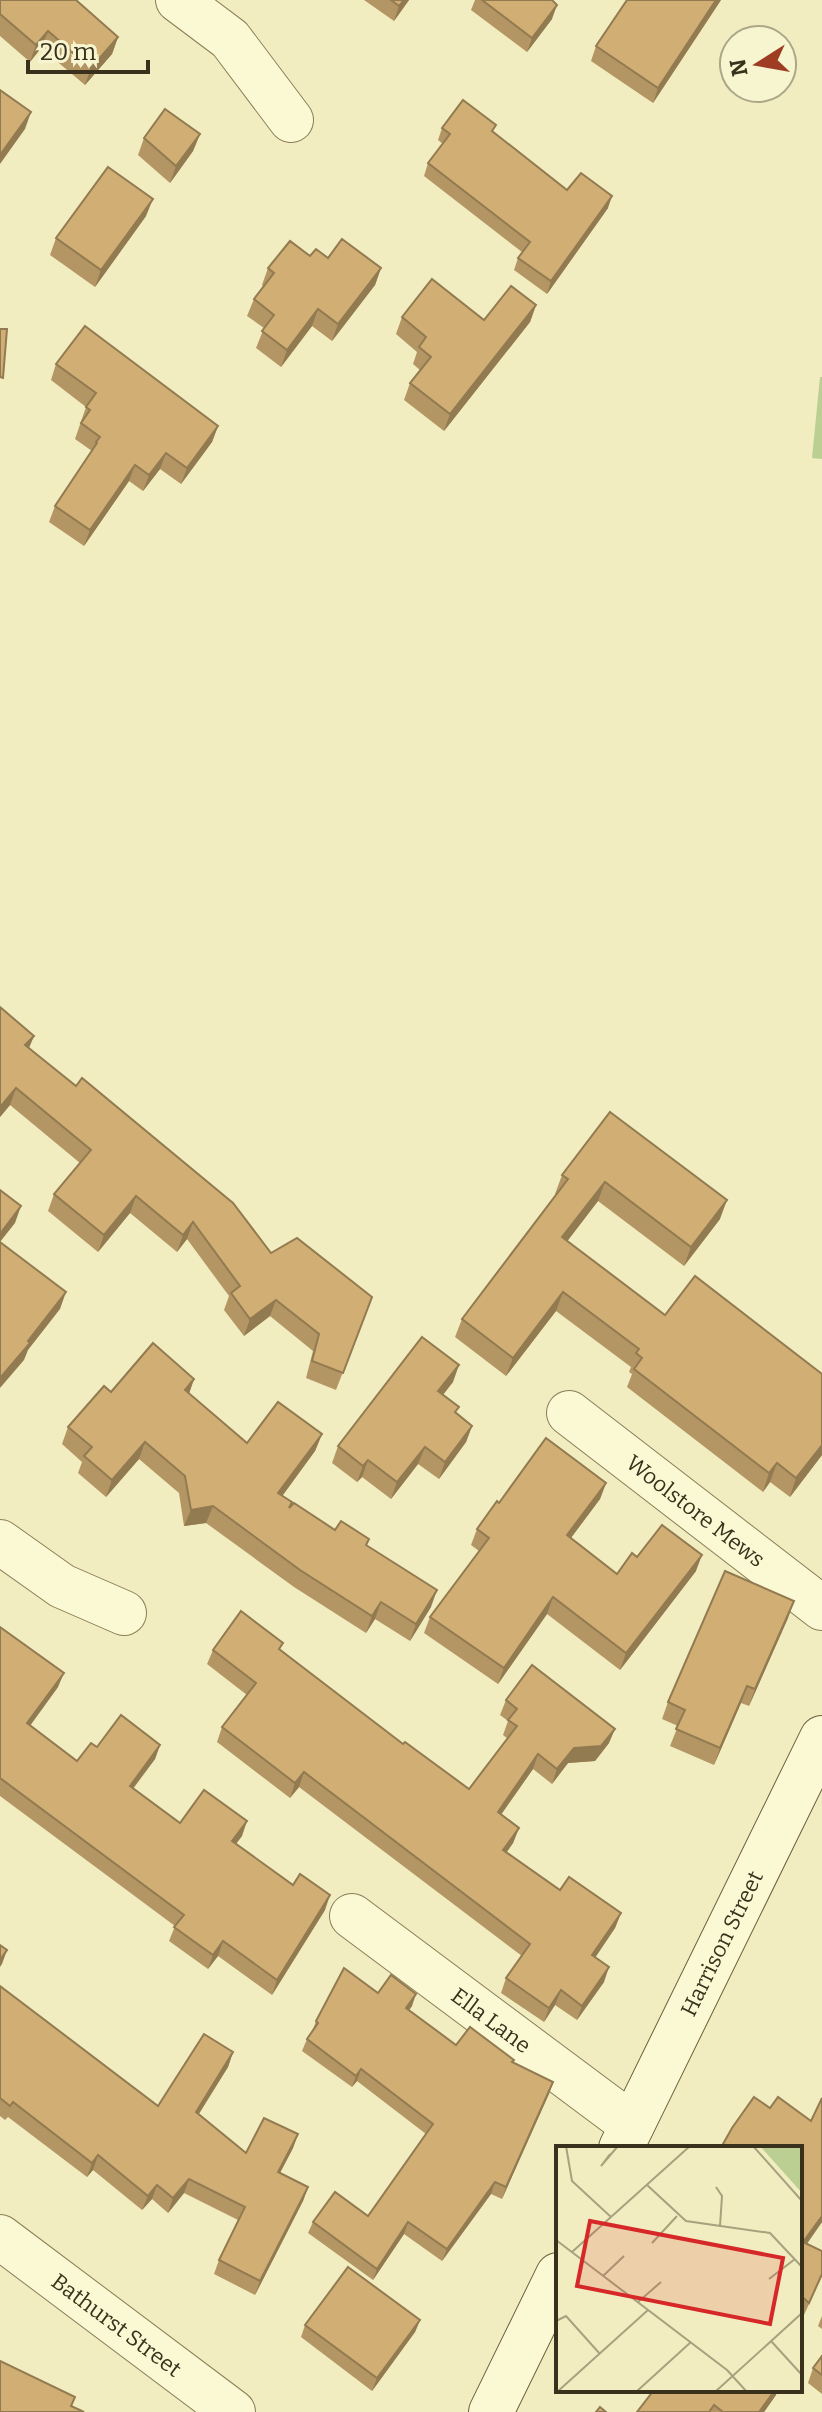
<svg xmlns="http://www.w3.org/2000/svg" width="822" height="2412" viewBox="0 0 822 2412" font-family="Bitter,serif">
	<rect width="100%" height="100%" fill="#f1edc0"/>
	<path fill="#bbcf93" d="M820,377h2v82l-10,-1z"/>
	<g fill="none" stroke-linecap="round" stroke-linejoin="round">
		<g stroke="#8b7e57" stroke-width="46">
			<g id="street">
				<path d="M178,0l52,39 61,81"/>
				<path id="s1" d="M569,1413l253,195"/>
				<path d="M0,1542l62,44 62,27"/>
				<path id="s2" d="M352,1916l280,209"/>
				<path id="s3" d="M0,2237l233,175"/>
			</g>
		</g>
		<g stroke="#6d5f3a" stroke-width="46">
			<g id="secondary">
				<path id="s4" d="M621,2148l201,-410"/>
				<path d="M491,2412l67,-137"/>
			</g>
		</g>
		<use href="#street" stroke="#fbf8d4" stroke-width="44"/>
		<use href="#secondary" stroke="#fbf8d4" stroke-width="44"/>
	</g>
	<g fill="#b49664">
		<path d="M0,0l118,37 -6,17 -27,31 -44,-37 -11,14 -30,-26z"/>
		<path d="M364,0h45l-15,21z"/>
		<path d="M475,0h77v19l-25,33 -56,-42z"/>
		<path d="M721,0l-68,103 -62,-42 5,-15z"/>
		<path d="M442,128l51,4 74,58 41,18 -61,86 -33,-24 4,-12 4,-6 -98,-76 4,-13 15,-19 -5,-4z"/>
		<path d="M200,134l-7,17 -23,32 -32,-28 6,-17z"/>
		<path d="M146,216l-51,71 -45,-32 6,-17z"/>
		<path d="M310,256l18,2 53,10 -6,17 -43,56 -20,-15 -31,41 -25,-19 8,-20 -17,-12 7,-17 9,-13 -1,-1 6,-17z"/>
		<path d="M536,305l-6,17 -86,109 -40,-31 6,-17 10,-13 -7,-6 4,-12 -21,-18 6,-17 82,3z"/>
		<path d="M56,364l162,62 -6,16 -31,42 -21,-15 -17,22 -14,-10 -45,65 -35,-24 6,-16 37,-55 -17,-12 11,-32 -35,-27z"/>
		<path d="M0,1007l34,29 -5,12 242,205 101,44 -36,93 -30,-12 7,-27 -43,-35 -26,20 -20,-26 5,-14 -42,-57 -10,13 -47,-39 -32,39 -50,-41 6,-17 26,-31 -70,-58 -10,12z"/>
		<path d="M610,1112l110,107 -36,47 -86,-65 -31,40 98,74 157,59v81l-32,42 -20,-15 -7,10 -136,-105 5,-13 -3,-2 2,-5 -75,-56 -50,65 -51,-39 7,-18 95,-125h-2l7,-19z"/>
		<path d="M194,1379l-5,15 58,49 75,-9 -7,17 -33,45 7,12 78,37 64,62 -21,34 -35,-22 -9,14 -72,-46 -88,-64 -22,3 -5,-33 -40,-34 -33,38 -28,-24 4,-11 -20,-18 6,-17 43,-35z"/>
		<path d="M453,1382l-10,13 14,18 15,13 -6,16 -27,37 -21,-15 -27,35 -29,-22 -5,5 -25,-19 6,-17z"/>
		<path d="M606,1483l-6,16 -29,39 46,36 20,-17 59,14 -76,99 -73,-56 -49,70 -74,-51 6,-16 49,-66 -8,-6 6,-16 22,-26z"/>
		<path d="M788,1618l-39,88 -8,-3 -27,62 -44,-19 8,-20 -16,-7 6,-17z"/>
		<path d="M0,1627l58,60 -28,38 47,36 20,-14 63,-2 -5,14 -22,30 47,34 62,13 -6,8 89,66 -53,85 -54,-39 -10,13 -39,-28 6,-15 -175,-130z"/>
		<path d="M213,1650h68l122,94 66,45 39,-50 -5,-4 5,-14 -8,-6 6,-15 103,43 -14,18 -27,2 -16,21 -19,-15 -32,46 18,13 -6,15 -6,9 53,38 61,23 -6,15 -20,29 9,25 -27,38 -22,-15 -11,17 -43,-29 5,-15 16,-22 -223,-169 -9,11 -73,-56 5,-15 25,-32 -40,-31z"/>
		<path d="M0,1986l158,120 75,-54 -5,15 -29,47 47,39 52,-19 -5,14 -13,25 28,14 -5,14 -48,94 -41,-21 5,-14 19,-40 -54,-27 -16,20 -16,-14 -10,11 -49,-40 -6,7 -79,-60 -3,3 -5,-4z"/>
		<path d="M378,1993l34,13 -3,4 47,35 57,18 40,19 -51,117 -11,-5 -49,67 -38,-27 -31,46 -65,-47 5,-11 55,-6 58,-82 -69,-53 -5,6 -50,-36 5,-12 5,-7 4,-11z"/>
		<path d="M822,2098v124l-15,22 15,32 -18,39 -4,-3v-164h-78l1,-4 47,-36 41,13z"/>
		<path d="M822,2316v13l-4,-3z"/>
		<path d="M420,2320l-5,12 -43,59 -71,-54 4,-12z"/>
		<path d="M822,2356v38l-14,-11 5,-15z"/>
		<path d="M776,2395l-12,17h-127z"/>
	</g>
	<g fill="#927a51">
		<path d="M404,0h5l-15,21 5,-15z"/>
		<path d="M716,0h5l-68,103 5,-15z"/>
		<path d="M557,5l-5,14 -25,33 5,-14z"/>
		<path d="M48,31l-7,17 -11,14 6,-17z"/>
		<path d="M118,37l-6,17 -27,31 6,-17z"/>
		<path d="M31,112l-6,17 -25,35v-9z"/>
		<path d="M200,134l-7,17 -23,32 6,-17z"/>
		<path d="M612,196l-4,12 -61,86 4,-13z"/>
		<path d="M153,199l-7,17 -51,71 6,-17z"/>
		<path d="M381,268l-6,17 -43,56 6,-17z"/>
		<path d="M536,305l-6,17 -86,109 6,-17z"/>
		<path d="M318,309l-6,17 -31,41 6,-17z"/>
		<path d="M218,426l-6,16 -31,42 6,-16z"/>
		<path d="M166,453l-6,16 -17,22 6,-16z"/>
		<path d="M135,465l-6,16 -45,65 6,-16z"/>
		<path d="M34,1036l-7,16 -2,-7z"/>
		<path d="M16,1088l-6,17 -10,12v-10z"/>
		<path d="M605,1182l-7,19 -42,55 6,-19z"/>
		<path d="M136,1196l-6,17 -32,39 6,-17z"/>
		<path d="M727,1200l-7,19 -36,47 7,-19z"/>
		<path d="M21,1206l-6,17 -15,19v-8z"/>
		<path d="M193,1222l-6,17 -10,13 6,-17z"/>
		<path d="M66,1292l-6,17 -32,41 -4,10 -24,28v-10z"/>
		<path d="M563,1292l-7,19 -50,65 7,-18z"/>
		<path d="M276,1300l-6,16 -26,20 6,-17z"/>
		<path d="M459,1365l-6,17 -21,26 6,-17z"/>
		<path d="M194,1379l-6,17 -3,-6z"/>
		<path d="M472,1426l-6,16 -27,37 6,-17z"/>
		<path d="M322,1434l-7,17 -43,59 6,-17z"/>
		<path d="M145,1442l-6,17 -33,38 6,-17z"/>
		<path d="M822,1445v10l-32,42 6,-19z"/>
		<path d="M425,1447l-7,17 -27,35 6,-17z"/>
		<path d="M368,1460l-6,17 -5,5 6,-16z"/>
		<path d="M777,1463l-7,19 -7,10 6,-19z"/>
		<path d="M606,1483l-6,16 -39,52 6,-16z"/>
		<path d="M213,1506l-7,17 -22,3 7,-16z"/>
		<path d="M702,1555l-6,16 -76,99 6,-17z"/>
		<path d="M437,1590l-6,17 -21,34 6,-17z"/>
		<path d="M553,1597l-6,17 -49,70 6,-16z"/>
		<path d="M794,1601l-6,17 -39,88 6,-17z"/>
		<path d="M381,1602l-6,17 -9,14 6,-17z"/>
		<path d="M64,1673l-6,14 -36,50 5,-14z"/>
		<path d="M747,1686l-6,17 -27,62 6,-17z"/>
		<path d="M615,1729l-6,14 -14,18 -27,2 -16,21 5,-15 17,-21z"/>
		<path d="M160,1745l-5,14 -31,41 6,-14z"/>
		<path d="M538,1754l-5,15 -41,58 6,-15z"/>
		<path d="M304,1772l-5,15 -9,11 5,-15z"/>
		<path d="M247,1821l-5,15 -15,19 5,-14z"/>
		<path d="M519,1828l-6,15 -16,22 6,-15z"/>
		<path d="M330,1895l-5,15 -53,85 5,-15z"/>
		<path d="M621,1913l-6,15 -28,42 5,-15z"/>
		<path d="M223,1941l-5,15 -10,13 5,-14z"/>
		<path d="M7,1950l-5,14 -2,3v-7z"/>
		<path d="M609,1967l-5,15 -27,38 5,-14z"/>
		<path d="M561,1990l-6,15 -11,17 5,-14z"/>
		<path d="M416,1994l-4,12 -10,14 4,-12z"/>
		<path d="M233,2052l-5,15 -37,59 5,-14z"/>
		<path d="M361,2069l-4,12 -5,6 4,-11z"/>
		<path d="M553,2082l-4,12 -47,105 4,-12z"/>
		<path d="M298,2134l-5,14 -20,38 5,-14z"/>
		<path d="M98,2155l-5,15 -6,7 5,-14z"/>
		<path d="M189,2179l-5,14 -16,20 5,-15z"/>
		<path d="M495,2182l-4,12 -49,67 5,-12z"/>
		<path d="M157,2185l-5,14 -10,11 6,-14z"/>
		<path d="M308,2187l-5,14 -48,94 5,-14z"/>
		<path d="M822,2216v6l-22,31 3,-11z"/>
		<path d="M408,2222l-4,12 -31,46 4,-11z"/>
		<path d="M420,2320l-5,12 -43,59 5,-13z"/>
		<path d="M775,2390h3l-2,5 -12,17h-5z"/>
	</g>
	<g fill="#d1af74" stroke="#927a51" stroke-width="2">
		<path d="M0,0h76l42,37 -27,31 -43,-37 -12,14 -36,-31z"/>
		<path d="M391,0h13l-5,6z"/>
		<path d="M482,0h70l5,5 -25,33z"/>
		<path d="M627,0h89l-58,88 -62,-42z"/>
		<path d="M0,90l31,22 -31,43z"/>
		<path d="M463,100l33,25 -4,6 75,59 14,-17 31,23 -61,85 -33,-23 12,-16 -102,-79 22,-29 -8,-6z"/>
		<path d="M165,109l35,25 -24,32 -32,-28z"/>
		<path d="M108,167l45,32 -52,71 -45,-32z"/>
		<path d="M342,239l39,29 -43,56 -20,-15 -31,41 -25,-19 12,-16 -20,-16 20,-26 -6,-5 22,-27 20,15 6,-7 12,9z"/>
		<path d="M432,279l52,41 27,-34 25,19 -86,109 -40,-31 21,-26 -12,-10 7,-10 -24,-20z"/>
		<path d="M85,326l133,100 -31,42 -21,-15 -17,22 -14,-10 -45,65 -35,-24 42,-63 -1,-1 4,-5 -19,-14 9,-13 -4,-3 10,-14 -40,-29z"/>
		<path d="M0,329h7l-4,49 -3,-1z"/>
		<path d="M0,1007l34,29 -9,9 51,41 6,-8 151,125 38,50 26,-15 75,59 -29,76 -31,-12 7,-27 -43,-34 -26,19 -19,-26 9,-7 -47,-64 -10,13 -47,-39 -32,39 -50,-41 37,-44 -75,-62 -16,19z"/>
		<path d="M610,1112l117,88 -36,47 -86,-65 -43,55 103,78 30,-39 127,98v71l-26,33 -19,-15 -8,10 -135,-104 8,-11 -6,-5 3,-4 -76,-57 -50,66 -51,-39 106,-140 -6,-4z"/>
		<path d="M0,1190l21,16 -21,28z"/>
		<path d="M0,1242l66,50 -38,49 2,2 -30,35z"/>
		<path d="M422,1337l37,28 -21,26 21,16 -4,5 17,14 -27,36 -20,-15 -28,35 -29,-22 -5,6 -25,-20z"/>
		<path d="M153,1343l41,36 -9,11 62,53 31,-41 44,32 -44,59 14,9 -3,6 5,-5 41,27 6,-9 28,18 -3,6 71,45 -21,34 -35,-22 -9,14 -72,-46 -87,-64 -22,4 -6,-34 -40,-34 -33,38 -28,-24 8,-9 -24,-20 36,-41 7,6z"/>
		<path d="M546,1438l60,45 -39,52 50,39 15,-21 5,4 25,-32 40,30 -76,98 -73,-56 -49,71 -74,-51 59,-79 -12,-9 20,-28 2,2z"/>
		<path d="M725,1571l69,30 -39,88 -8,-3 -27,62 -44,-19 9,-19 -17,-8z"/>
		<path d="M241,1611l42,32 -4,6 124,95 2,-2 64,47 48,-63 -9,-6 9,-11 -11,-9 26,-35 83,64 -14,17 -27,2 -17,21 -19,-15 -40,58 21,16 -16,22 57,40 9,-13 52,36 -29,42 17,12 -27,39 -21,-16 -12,18 -43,-30 24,-34 -226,-172 -9,11 -73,-56 34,-44 -43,-33z"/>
		<path d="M0,1627l64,46 -37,50 50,38 14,-18 6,4 24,-32 39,30 -30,41 50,37 24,-33 43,31 -15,20 61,44 7,-11 30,21 -53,85 -54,-39 -10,14 -39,-28 10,-12 -184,-137z"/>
		<path d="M0,1945l7,5 -7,10z"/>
		<path d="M344,1968l34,25 13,-18 25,19 -10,14 50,37 14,-18 44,33 -2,2 41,20 -47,105 -11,-5 -48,67 -39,-27 -31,47 -64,-47 22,-30 33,24 65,-92 -72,-55 -5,7 -49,-37 11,-16 -2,-2z"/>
		<path d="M0,1986l158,120 46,-72 29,18 -37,60 50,41 18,-35 34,16 -20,38 30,15 -48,94 -41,-21 26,-53 -56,-28 -16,19 -16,-13 -9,11 -50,-41 -6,8 -79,-61 -3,4 -10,-8z"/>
		<path d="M754,2097l16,11 8,-11 33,24 11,-23v118l-19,26 19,9v23l-13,29 -9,-8v-147h-71l-6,-4 9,-16z"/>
		<path d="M348,2267l72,53 -43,58 -72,-53z"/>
		<path d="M822,2356v19l-9,-7z"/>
		<path d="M0,2361l75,36 -4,9 13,6h-84z"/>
		<path d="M654,2390h121l-16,22h-36l-9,-7 -5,7h-72z"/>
		<path d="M600,2407l6,5h-10z"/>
	</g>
	<g text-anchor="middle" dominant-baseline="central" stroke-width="6" stroke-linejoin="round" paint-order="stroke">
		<g font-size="22" fill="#39311c" stroke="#f7f5d0">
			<text stroke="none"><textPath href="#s1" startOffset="160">Woolstore Mews</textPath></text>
			<text stroke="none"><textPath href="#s4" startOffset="228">Harrison Street</textPath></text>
			<text stroke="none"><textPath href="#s2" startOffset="174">Ella Lane</textPath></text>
			<text stroke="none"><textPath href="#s3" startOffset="146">Bathurst Street</textPath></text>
		</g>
	</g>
	<g transform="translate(556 2146)">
		<rect width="246" height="246" fill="#f1edc0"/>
		<path d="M204,0h42v47z" fill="#bbcf93"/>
		<path fill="none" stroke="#a7a27e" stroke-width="2" d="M10,0l6,35 39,36M197,0l49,55M54,8l-9,12 17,-20M91,39l39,36 84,12 32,34M160,41l6,9 -2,30M0,94l171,130 20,22M96,97l25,-27M16,106l118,-106M47,130l21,-20M213,133l26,-20M82,156l23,-20M0,175l10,-5 34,38M215,195l31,34M1,246l91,-82M80,246l55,-50M159,246l87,-79"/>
		<path fill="#d62828" fill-opacity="0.15" stroke="#d62828" stroke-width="4" d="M34,75l193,37 -13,66 -193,-38z"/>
		<rect width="246" height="246" fill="none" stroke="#39311c" stroke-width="4"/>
	</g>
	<g transform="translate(758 64) rotate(259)"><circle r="38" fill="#f7f5d0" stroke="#aba788" stroke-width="2"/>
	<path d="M0-6L14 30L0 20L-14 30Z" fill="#9e3d23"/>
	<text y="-12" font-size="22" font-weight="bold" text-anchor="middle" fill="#39311c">N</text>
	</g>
	<path d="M28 60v12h120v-12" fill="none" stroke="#39311c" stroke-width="4"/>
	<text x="40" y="60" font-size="24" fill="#39311c" stroke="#f7f5d0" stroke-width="6" paint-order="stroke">20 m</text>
</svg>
